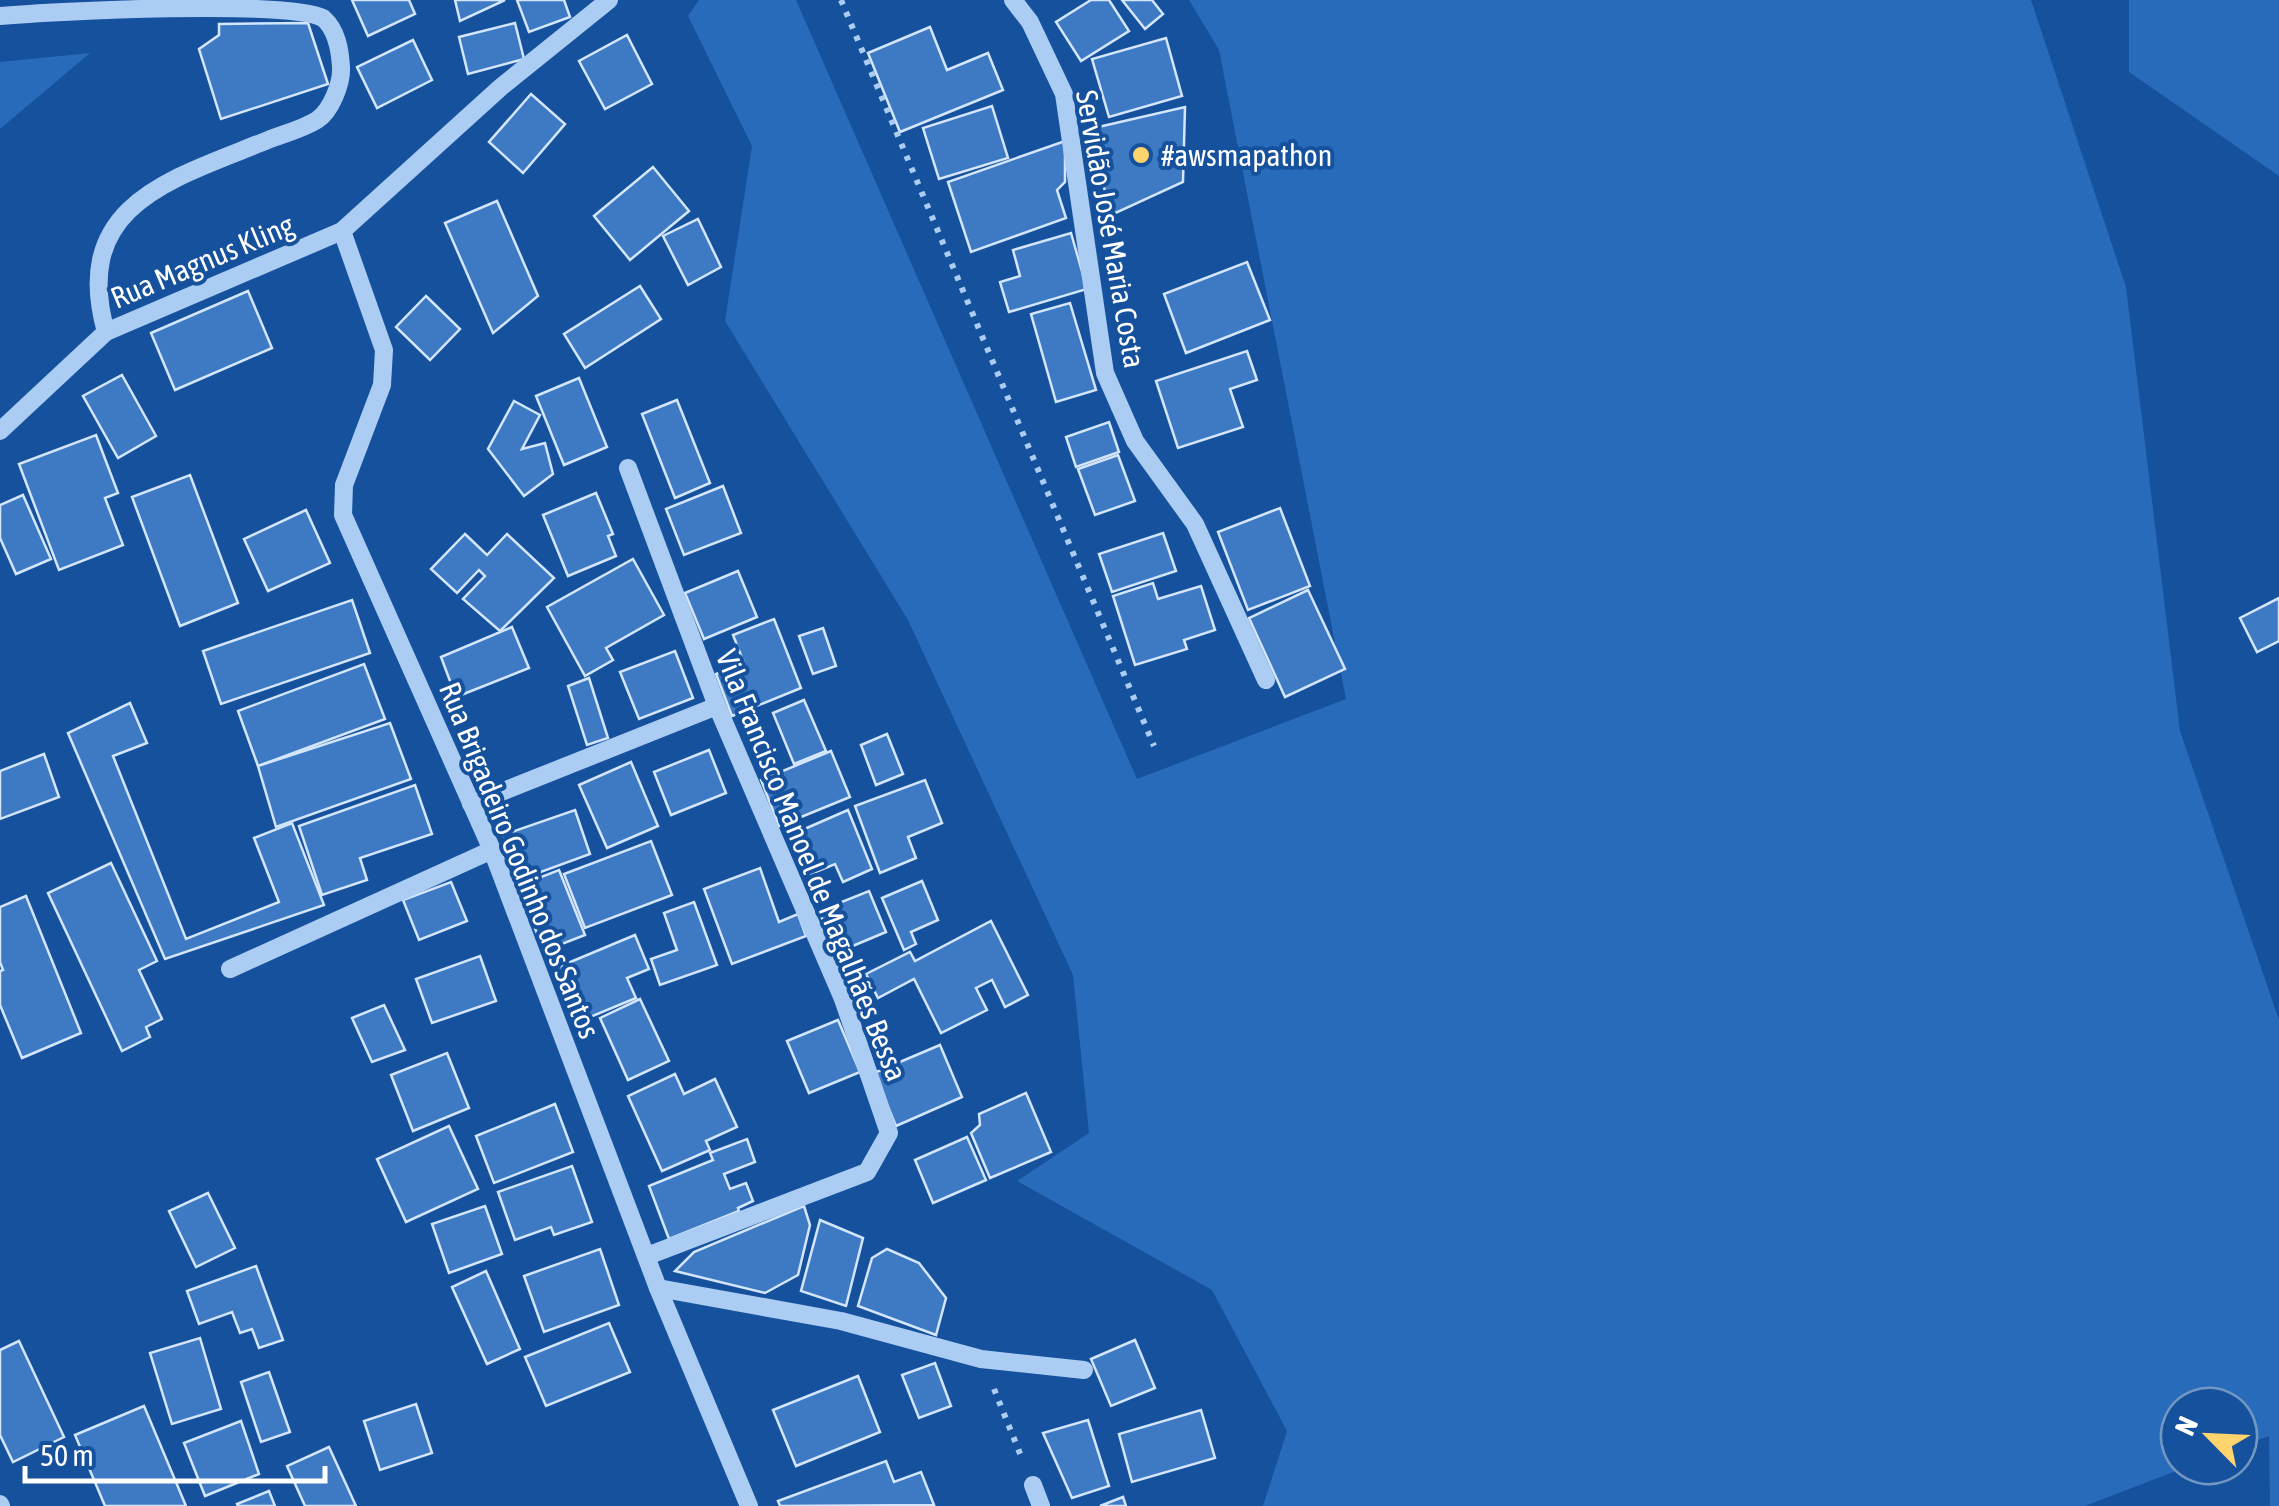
<svg xmlns="http://www.w3.org/2000/svg" width="2279" height="1506" viewBox="0 0 2279 1506" font-family="'Asap Condensed',sans-serif">
	<rect width="100%" height="100%" fill="#15519c"/>
	<g fill="#286bba">
		<path d="M699,0h97l341,779 209,-80 -127,-649 -30,-50h842l95,287 54,444 99,289v486h-9l-1,-70 -30,11v-41h-60v60h10l-104,40h-822l24,-75 -75,-141 -195,-109 72,-48 -16,-158 -165,-355 -183,-299 27,-175 -64,-130z"/>
		<path d="M2129,0h150v176l-150,-104z"/>
		<path d="M90,53l-90,76v-67z"/>
	</g>
	<g fill="#3d7ac3" stroke="#d3e6fd" stroke-width="2.5">
		<path d="M352,0h57l6,14 -47,22z"/>
		<path d="M455,0h50l-45,21z"/>
		<path d="M517,0h47l6,17 -41,15z"/>
		<path d="M1091,0h18l20,31 -48,30 -25,-39z"/>
		<path d="M1122,0h30l11,14 -18,15z"/>
		<path d="M308,23l20,61 -107,35 -22,-70 20,-14v-11z"/>
		<path d="M515,23l9,36 -56,15 -9,-37z"/>
		<path d="M930,27l17,43 41,-17 15,37 -103,42 -32,-79z"/>
		<path d="M627,35l25,49 -47,25 -26,-48z"/>
		<path d="M1166,38l16,58 -73,21 -17,-58z"/>
		<path d="M413,40l19,40 -55,28 -20,-41z"/>
		<path d="M531,94l34,30 -42,49 -34,-31z"/>
		<path d="M992,106l16,52 -69,21 -16,-51z"/>
		<path d="M1185,107l-2,75 -74,34 -15,-88z"/>
		<path d="M1065,141v41l-8,8 9,28 -95,34 -23,-70z"/>
		<path d="M653,167l36,44 -59,49 -36,-44z"/>
		<path d="M497,201l41,95 -45,37 -48,-110z"/>
		<path d="M698,219l23,48 -33,18 -25,-49z"/>
		<path d="M1071,233l16,56 -78,23 -9,-30 20,-6 -7,-26z"/>
		<path d="M1247,262l23,58 -84,33 -22,-59z"/>
		<path d="M640,286l21,33 -76,49 -21,-34z"/>
		<path d="M248,291l24,57 -97,42 -24,-57z"/>
		<path d="M426,296l34,33 -30,31 -34,-33z"/>
		<path d="M1070,303l26,87 -40,12 -25,-88z"/>
		<path d="M1247,351l10,29 -27,9 13,38 -65,21 -22,-67z"/>
		<path d="M122,375l34,61 -38,22 -35,-62z"/>
		<path d="M579,378l28,69 -43,18 -28,-69z"/>
		<path d="M677,400l33,83 -35,15 -33,-84z"/>
		<path d="M514,401l26,14 -18,34 23,-6 8,31 -29,22 -36,-47z"/>
		<path d="M1109,422l10,30 -43,15 -10,-30z"/>
		<path d="M96,435l22,58 -13,5 18,47 -64,25 -40,-106z"/>
		<path d="M1118,455l17,46 -40,14 -17,-46z"/>
		<path d="M190,475l48,128 -58,23 -48,-129z"/>
		<path d="M723,486l18,47 -57,22 -18,-46z"/>
		<path d="M596,493l17,41 -5,2 8,20 -48,20 -25,-61z"/>
		<path d="M23,495l28,64 -35,15 -16,-36v-33z"/>
		<path d="M1280,508l30,78 -62,24 -30,-78z"/>
		<path d="M306,510l24,53 -62,28 -24,-52z"/>
		<path d="M1163,533l13,38 -64,21 -13,-38z"/>
		<path d="M465,534l22,21 20,-21 47,44 -54,53 -37,-32 22,-23 -6,-6 -22,23 -26,-24z"/>
		<path d="M633,559l31,56 -58,33 7,12 -28,16 -38,-69z"/>
		<path d="M738,571l19,46 -53,22 -19,-46z"/>
		<path d="M1153,583l5,16 43,-13 14,44 -31,10 3,9 -52,16 -22,-69z"/>
		<path d="M1308,590l37,79 -60,28 -36,-79z"/>
		<path d="M2279,598v43l-22,11 -17,-34z"/>
		<path d="M352,600l18,53 -149,51 -18,-53z"/>
		<path d="M774,619l27,69 -69,28 -16,-42 28,-11 -11,-28z"/>
		<path d="M512,627l17,41 -73,29 -15,-40z"/>
		<path d="M823,628l13,38 -23,8 -14,-38z"/>
		<path d="M675,651l18,47 -54,21 -19,-47z"/>
		<path d="M364,664l21,55 -127,47 -20,-55z"/>
		<path d="M589,678l19,60 -21,7 -19,-59z"/>
		<path d="M804,700l22,51 -32,13 -21,-51z"/>
		<path d="M130,703l17,40 -34,13 73,183 93,-37 -25,-64 38,-15 32,82 -159,54 -97,-226z"/>
		<path d="M390,723l21,56 -135,48 -18,-61z"/>
		<path d="M887,734l16,40 -27,11 -15,-40z"/>
		<path d="M709,750l17,43 -55,22 -17,-43z"/>
		<path d="M831,751l19,46 -71,29 -18,-46z"/>
		<path d="M44,754l15,43 -59,22v-48z"/>
		<path d="M631,762l27,64 -51,22 -28,-63z"/>
		<path d="M925,780l17,43 -34,14 8,21 -36,15 -25,-67z"/>
		<path d="M415,785l17,49 -72,24 7,22 -45,15 -23,-69z"/>
		<path d="M575,810l15,44 -71,26 -16,-45z"/>
		<path d="M848,810l24,59 -29,13 -8,-18 -24,10 -18,-40z"/>
		<path d="M651,841l21,54 -87,33 -21,-54z"/>
		<path d="M111,863l46,98 -18,9 23,49 -16,8 4,10 -28,14 -74,-158z"/>
		<path d="M760,868l19,54 19,-8 8,22 -74,28 -28,-75z"/>
		<path d="M559,870l26,65 -41,16 -26,-65z"/>
		<path d="M922,881l16,39 -27,12 5,12 -12,6 -22,-52z"/>
		<path d="M451,882l16,39 -48,19 -16,-40z"/>
		<path d="M869,891l17,41 -50,21 -17,-42z"/>
		<path d="M26,896l55,137 -59,25 -22,-53v-34l3,-1 -3,-8v-55z"/>
		<path d="M694,902l23,63 -57,20 -9,-26 26,-9 -13,-37z"/>
		<path d="M991,921l37,74 -23,12 -13,-27 -16,8 11,22 -46,23 -27,-54 -36,19 -12,-24 44,-22 5,9z"/>
		<path d="M635,935l14,34 -22,9 9,20 -58,24 -22,-54z"/>
		<path d="M480,956l16,45 -64,22 -16,-44z"/>
		<path d="M640,999l29,62 -41,19 -28,-62z"/>
		<path d="M384,1005l21,45 -33,12 -20,-44z"/>
		<path d="M838,1020l22,52 -51,21 -22,-52z"/>
		<path d="M940,1045l22,52 -66,29 -22,-53z"/>
		<path d="M447,1053l22,55 -56,23 -22,-56z"/>
		<path d="M675,1074l9,20 31,-15 22,48 -31,14 4,9 -48,21 -34,-75z"/>
		<path d="M1026,1093l25,59 -61,26 -19,-45 9,-8 -1,-11z"/>
		<path d="M555,1104l18,48 -79,31 -18,-47z"/>
		<path d="M449,1126l29,63 -72,33 -29,-63z"/>
		<path d="M967,1137l19,43 -53,23 -18,-43z"/>
		<path d="M747,1139l8,23 -31,12 6,15 16,-6 7,18 -15,7 1,3 -70,28 -20,-53 64,-26 -3,-7z"/>
		<path d="M572,1166l20,56 -38,13 -3,-8 -36,13 -17,-48z"/>
		<path d="M208,1193l27,55 -39,19 -27,-56z"/>
		<path d="M485,1206l17,48 -53,19 -17,-49z"/>
		<path d="M804,1206l6,19 -12,50 -33,18 -90,-22 19,-19z"/>
		<path d="M820,1220l43,18 -17,68 -45,-15z"/>
		<path d="M600,1249l19,56 -75,27 -20,-56z"/>
		<path d="M887,1249l32,14 27,35 -10,37 -78,-29 14,-48z"/>
		<path d="M256,1266l27,74 -24,8 -7,-19 -12,4 -8,-21 -33,12 -12,-33z"/>
		<path d="M486,1271l34,78 -33,15 -35,-77z"/>
		<path d="M609,1323l21,49 -84,34 -21,-49z"/>
		<path d="M200,1338l21,71 -49,15 -22,-71z"/>
		<path d="M1135,1340l20,48 -44,18 -20,-47z"/>
		<path d="M19,1341l45,96 -51,25 -13,-27v-85z"/>
		<path d="M935,1363l16,43 -32,12 -17,-43z"/>
		<path d="M269,1372l21,60 -29,10 -20,-60z"/>
		<path d="M858,1376l22,56 -84,34 -23,-56z"/>
		<path d="M416,1404l16,49 -52,17 -16,-49z"/>
		<path d="M144,1406l42,100h-81l-30,-71z"/>
		<path d="M1201,1410l14,48 -83,24 -13,-48z"/>
		<path d="M1088,1420l21,66 -37,12 -29,-65z"/>
		<path d="M241,1421l18,53 -54,22 -21,-53z"/>
		<path d="M329,1447l27,59h-51l-18,-40z"/>
		<path d="M886,1461l8,21 27,-10 13,33 -154,1 -2,-5z"/>
		<path d="M269,1491l6,15h-37l-1,-2z"/>
		<path d="M1123,1497l3,9h-26z"/>
	</g>
	<g fill="none" stroke-linecap="round" stroke-linejoin="round">
		<g stroke="#abccf3" stroke-width="6" stroke-dasharray="5 8" stroke-linecap="butt">
			<path d="M841,0l313,746"/>
			<path d="M994,1389l29,72"/>
		</g>
		<g stroke="#abccf3" stroke-width="18">
			<path d="M1013,0l17,22 34,72 41,279 30,68 60,83 71,156"/>
			<path d="M0,16c55,-5 288,-16 323,2 14,12 17,32 18,49 1,16 -10,44 -24,53 -14,9 -34,14 -49,20 -96,39 -198,64 -162,192"/>
			<path d="M342,231l42,119 -2,35 -38,100 -1,30 149,335 166,438 91,218"/>
			<path d="M0,431l106,-99 236,-101 159,-144 108,-87"/>
			<path d="M628,468l89,238 126,293 46,134 -22,39 -220,84"/>
			<path d="M471,804l246,-98"/>
			<path d="M230,969l262,-119"/>
			<path d="M658,1288l183,33 140,38 103,11"/>
			<path d="M1033,1485l8,21"/>
			<path d="M0,1504l1,2"/>
		</g>
	</g>
	<circle fill="#ffd46d" stroke="#15519c" stroke-width="4" cx="1141" cy="155" r="10"/>
	<g text-anchor="middle" dominant-baseline="central" stroke-width="8" stroke-linejoin="round" paint-order="stroke">
		<g font-size="30" fill="#fff" stroke="#15519c" text-anchor="start">
			<text x="1161" y="155">#awsmapathon</text>
		</g>
		<g font-size="30" fill="#fff" stroke="#15519c">
			<text transform="translate(1111 229) rotate(80)">Servidão José Maria Costa</text>
			<text transform="translate(202 261) rotate(-23)">Rua Magnus Kling</text>
			<text transform="translate(520 860) rotate(68)">Rua Brigadeiro Godinho dos Santos</text>
			<text transform="translate(812 865) rotate(68)">Vila Francisco Manoel de Magalhães Bessa</text>
		</g>
	</g>
	<g transform="translate(2209 1436) rotate(294)"><circle r="48" fill="#15519c" stroke="#7397c4" stroke-width="2.5"/>
	<path d="M0-8L18 38L0 25L-18 38Z" fill="#ffd46d"/>
	<text y="-15" font-size="28" font-weight="bold" text-anchor="middle" fill="#ffffff">N</text>
	</g>
	<path d="M25 1466v15h300v-15" fill="none" stroke="#ffffff" stroke-width="5"/>
	<text x="40" y="1466" font-size="30" fill="#ffffff" stroke="#15519c" stroke-width="8" paint-order="stroke">50 m</text>
</svg>
